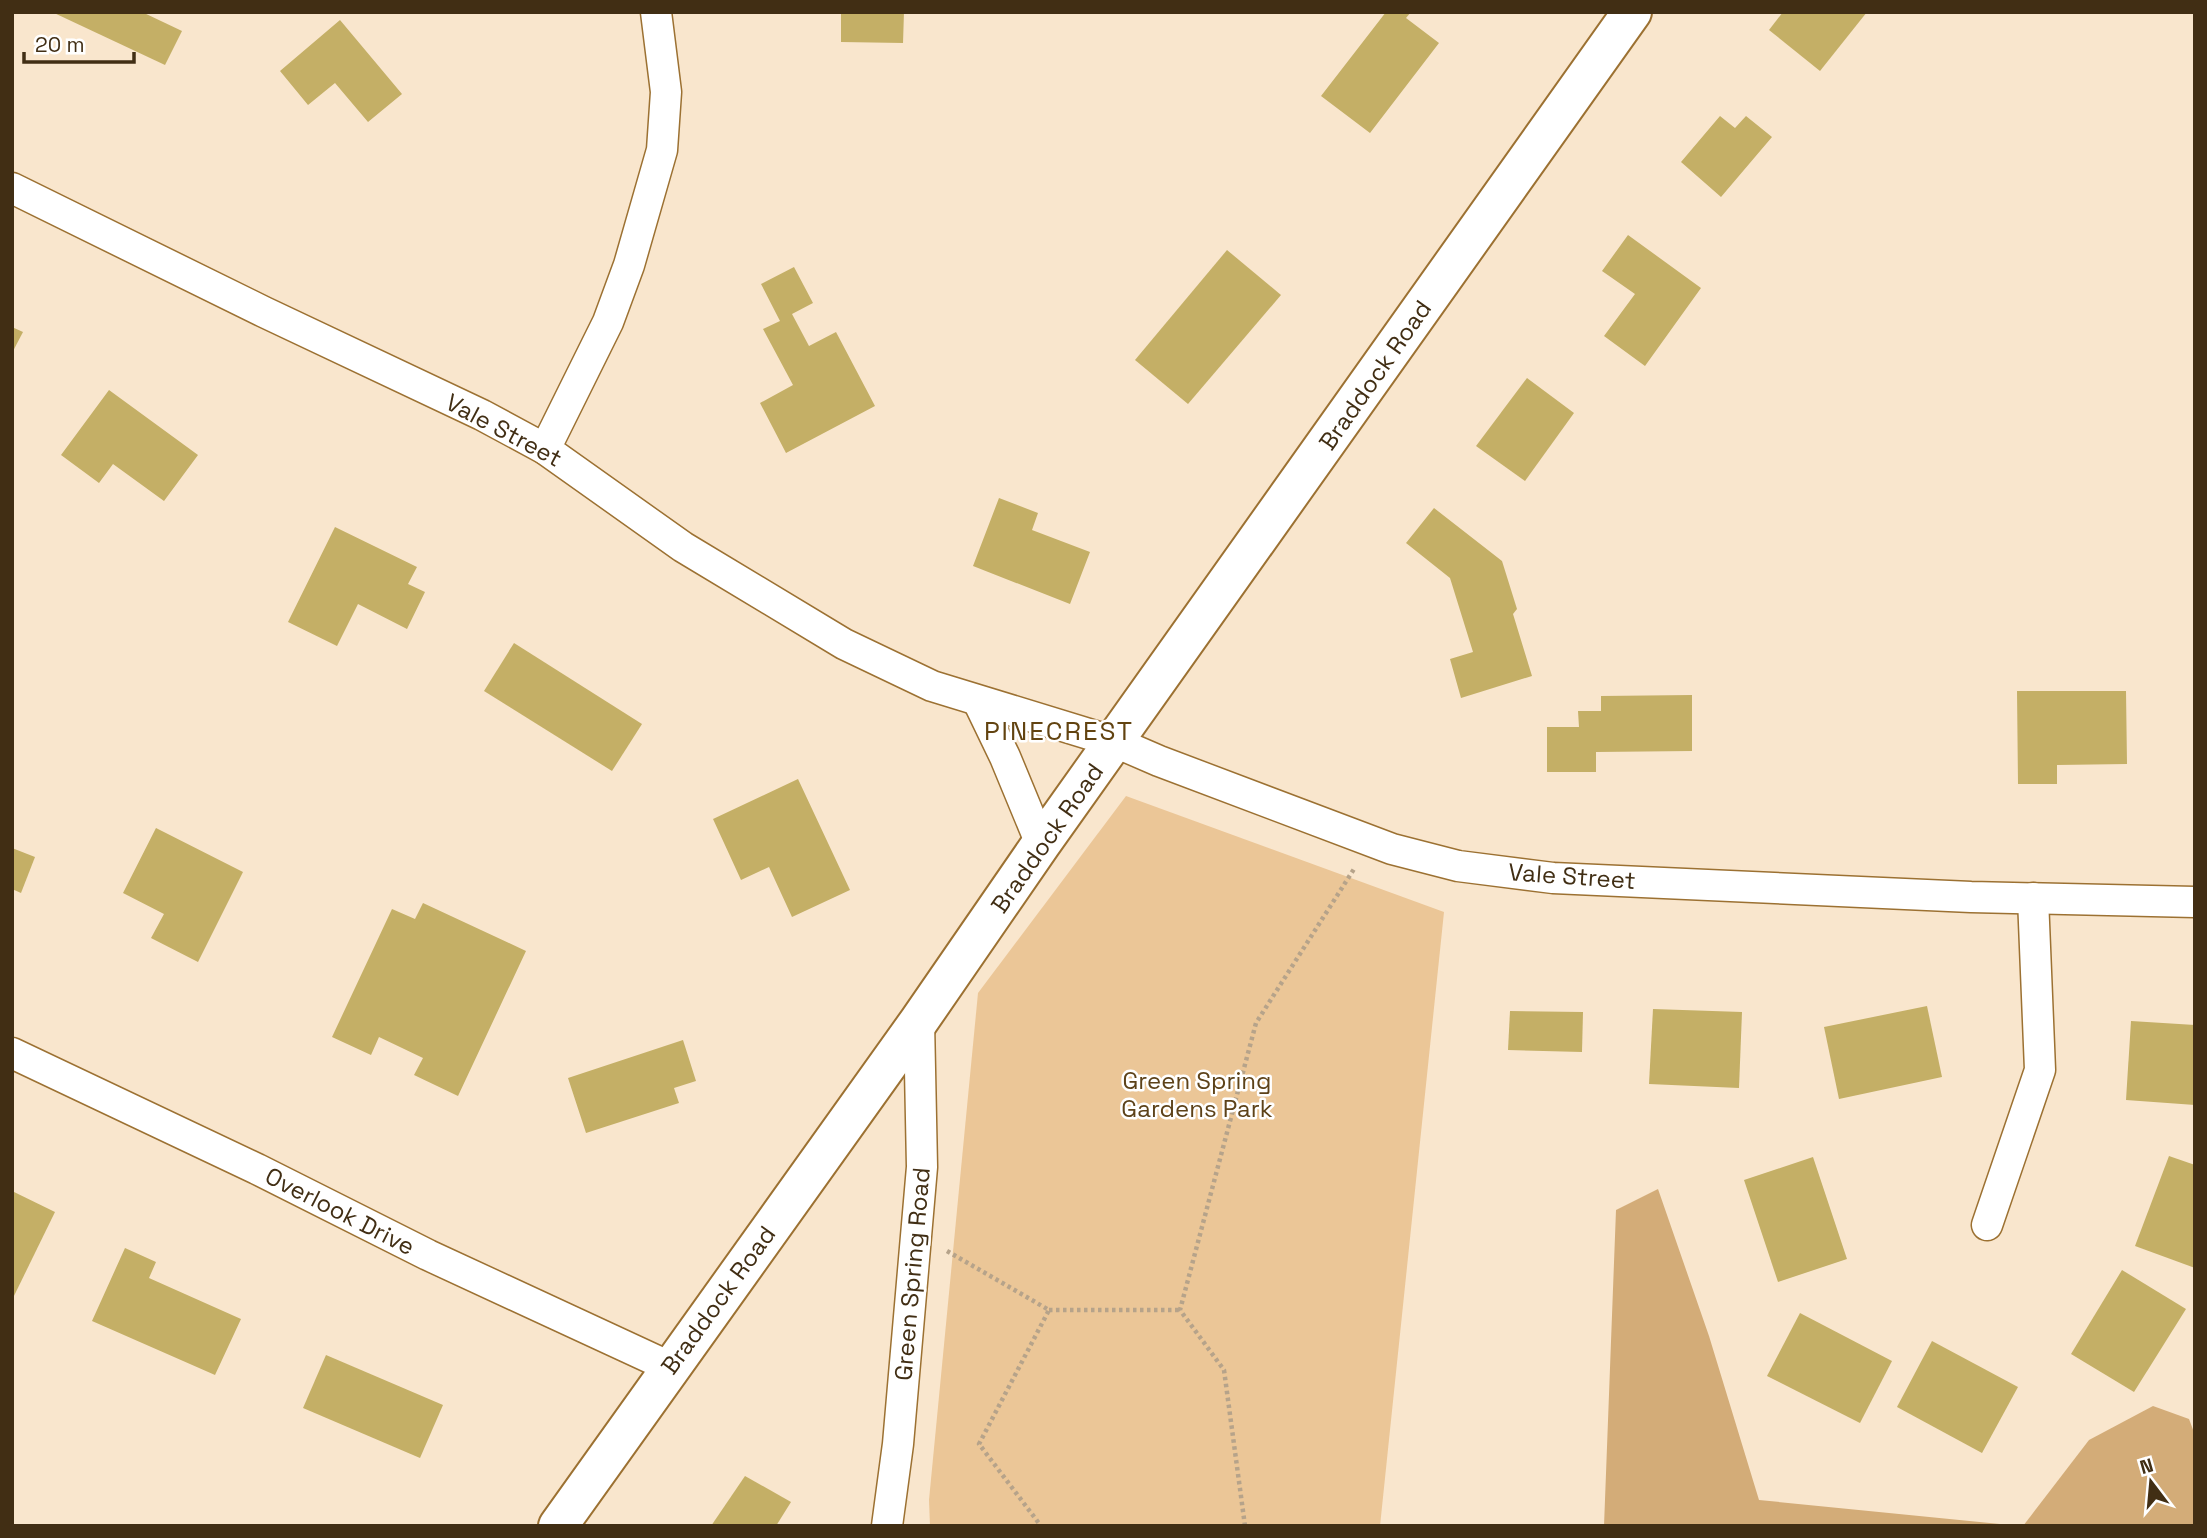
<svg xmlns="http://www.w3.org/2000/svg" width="2207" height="1538" viewBox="0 0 2207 1538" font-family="'Space Grotesk',sans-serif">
	<rect width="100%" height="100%" fill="#f9e6cd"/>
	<path fill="#ebc697" d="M1126,796l318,116 -64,614h-450l-1,-26 49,-507z"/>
	<g fill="#d3ac78">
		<path d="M1658,1189l51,147 50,164 261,26h-416l12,-316z"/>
		<path d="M2153,1406l36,13 6,16v91h-172l66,-86z"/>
	</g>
	<g fill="#c4af66">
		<path d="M52,12h90l40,19 -17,34z"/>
		<path d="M841,12h63l-1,31 -62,-1z"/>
		<path d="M1386,12h25l-5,6 33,25 -69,90 -49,-37z"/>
		<path d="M1783,12h84l-47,59 -51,-41z"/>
		<path d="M340,20l62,74 -34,28 -33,-39 -27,22 -28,-34z"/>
		<path d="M1720,116l15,12 11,-12 26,21 -51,60 -40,-35z"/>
		<path d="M1628,235l73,53 -56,78 -41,-30 31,-42 -33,-23z"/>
		<path d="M1227,250l54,45 -93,109 -53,-44z"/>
		<path d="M794,267l19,36 -21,11 17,32 27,-14 39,74 -89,47 -26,-50 33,-18 -30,-56 17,-8 -19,-37z"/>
		<path d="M12,327l11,5 -11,21z"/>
		<path d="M1527,378l47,35 -49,68 -49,-35z"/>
		<path d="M109,390l89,65 -34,46 -51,-37 -14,19 -38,-28z"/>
		<path d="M999,498l39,15 -6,17 58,22 -20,52 -97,-38z"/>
		<path d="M1434,508l68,53 15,48 -4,5 19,62 -71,22 -11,-39 23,-7 -23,-74 -44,-35z"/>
		<path d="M335,527l82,40 -9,17 17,8 -18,37 -49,-25 -21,42 -49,-24z"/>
		<path d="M514,643l128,81 -30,47 -128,-80z"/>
		<path d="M2017,691h109l1,73 -70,1v19h-39z"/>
		<path d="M1692,695v56l-96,1v20h-49v-45h32l-1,-16h23v-15z"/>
		<path d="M798,779l52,111 -58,27 -23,-50 -28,13 -28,-61z"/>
		<path d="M156,828l87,44 -45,90 -47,-24 13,-24 -41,-21z"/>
		<path d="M12,848l23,9 -14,36 -9,-4z"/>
		<path d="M423,903l103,48 -68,145 -44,-21 9,-17 -44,-21 -8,18 -39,-18 60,-128 23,10z"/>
		<path d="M1927,1006l15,71 -103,22 -15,-72z"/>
		<path d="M1653,1009l89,3 -3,76 -90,-4z"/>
		<path d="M1510,1011l73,1 -1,40 -74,-2z"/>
		<path d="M2131,1021l64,4v80l-69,-5z"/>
		<path d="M683,1040l13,41 -22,7 5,15 -93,30 -18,-55z"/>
		<path d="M2169,1156l26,9v103l-60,-22z"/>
		<path d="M1813,1157l34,102 -69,23 -34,-102z"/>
		<path d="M12,1191l43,21 -43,88z"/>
		<path d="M125,1248l31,14 -7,16 92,41 -26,56 -123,-54z"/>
		<path d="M2122,1270l64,39 -52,83 -63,-38z"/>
		<path d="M1800,1313l92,48 -32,62 -93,-47z"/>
		<path d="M1932,1341l86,46 -36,66 -85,-46z"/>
		<path d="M326,1355l117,50 -23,53 -117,-50z"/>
		<path d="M745,1476l46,26 -15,24h-65z"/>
	</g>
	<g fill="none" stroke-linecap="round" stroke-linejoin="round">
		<g stroke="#9c7132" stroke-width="33">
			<g id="minor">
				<path d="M12,188l252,124 218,103 63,34 138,98 161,97 88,42 183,56 44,19 233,88 66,17 95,12 418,19 224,5"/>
				<path d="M545,449l63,-127 21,-57 33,-115 4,-58 -10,-80"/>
				<path d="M978,701l27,56 36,87"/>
				<path d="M12,1053l245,116 171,86 242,112"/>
				<path d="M1987,1225l53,-155 -7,-172"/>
				<path d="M887,1526l11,-82 24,-277 -3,-146"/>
			</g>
		</g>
		<g stroke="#9c7132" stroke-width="42">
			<path id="primary" d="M558,1526l361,-505 122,-177 591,-832"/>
		</g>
		<g stroke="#b6a38a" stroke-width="4.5" stroke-dasharray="3.5 3.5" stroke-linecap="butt">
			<path d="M947,1251l102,59 -70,134 62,82"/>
			<path d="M1049,1310h131"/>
			<path d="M1245,1526l-21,-156 -44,-60 76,-287 98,-154"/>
		</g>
		<use href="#minor" stroke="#fff" stroke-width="30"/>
		<use href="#primary" stroke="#fff" stroke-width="38"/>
	</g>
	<g text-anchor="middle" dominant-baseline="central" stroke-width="5" stroke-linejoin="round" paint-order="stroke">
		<g font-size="24" fill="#412e14" stroke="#fff">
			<text transform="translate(1375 375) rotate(-55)">Braddock Road</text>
			<text transform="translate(504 430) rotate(28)">Vale Street</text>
			<text transform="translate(1047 838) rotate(-55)">Braddock Road</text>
			<text transform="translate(1572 876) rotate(4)">Vale Street</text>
			<text transform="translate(340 1211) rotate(27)">Overlook Drive</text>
			<text transform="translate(912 1274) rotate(-85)">Green Spring Road</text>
			<text transform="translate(718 1300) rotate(-54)">Braddock Road</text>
		</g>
		<g font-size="24" fill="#5d4219" stroke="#fff">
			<text x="1197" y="1080">Green Spring<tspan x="1197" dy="28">Gardens Park</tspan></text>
		</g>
		<g font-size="26" letter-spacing="2" fill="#624310" stroke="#fff">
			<text x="1059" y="731">PINECREST</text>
		</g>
	</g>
	<rect width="2207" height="1538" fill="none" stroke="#412e14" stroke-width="28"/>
	<g transform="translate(2151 1482) rotate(344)" stroke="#ffffff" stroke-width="5" paint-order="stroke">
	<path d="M0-5L12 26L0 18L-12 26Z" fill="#412e14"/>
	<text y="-10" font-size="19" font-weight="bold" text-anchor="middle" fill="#412e14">N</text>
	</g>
	<path d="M24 52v10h110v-10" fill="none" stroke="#412e14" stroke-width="3.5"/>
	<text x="35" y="52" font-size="21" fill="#412e14" stroke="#ffffff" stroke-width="5" paint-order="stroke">20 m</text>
</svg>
